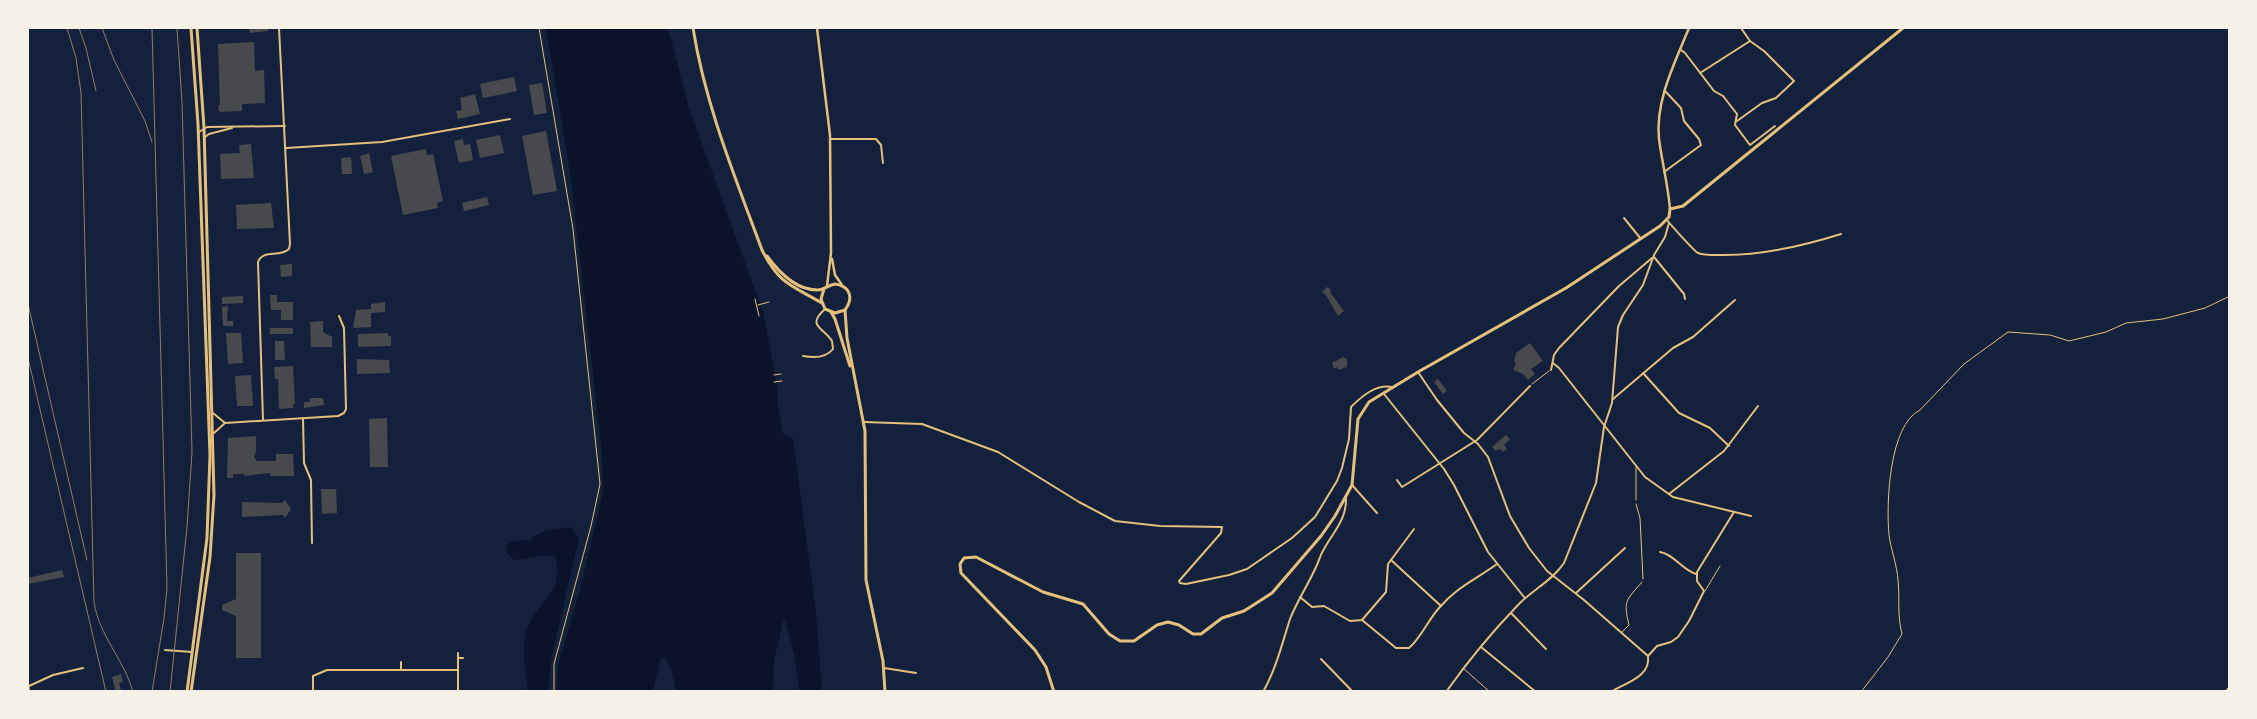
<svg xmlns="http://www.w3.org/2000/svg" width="2257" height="719" viewBox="0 0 2257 719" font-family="'Times New Roman',serif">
	<rect width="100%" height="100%" fill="#14213d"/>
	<g fill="#0b132b">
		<path d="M546,28h122l21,80 75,207 14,77 -1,7 6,35 10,4 23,175 6,78h-23l-4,-33 -11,-41 -10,44 -1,30h-97l-5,-23 -6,-11 -4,1 -8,33h-96l1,-26 22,-75 23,-98 -1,-38 -32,-282z"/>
		<path d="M571,527l8,11 -27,117 -4,36h-20c-2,-19 -7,-39 -2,-58 10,-35 39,-35 29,-77 -16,-2 -26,3 -42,4l-6,-7v-8l6,-4 18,-1c8,-11 27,-11 40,-13z"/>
	</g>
	<g fill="#48494c">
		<path d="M249,28h19v3l-18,2z"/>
		<path d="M254,42l1,29 9,-1 1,33 -23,1v7l-23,1 -1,-7h2l-2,-61z"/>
		<path d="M514,77l3,14 -34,7 -3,-14z"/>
		<path d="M542,83l5,30 -13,2 -5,-30z"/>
		<path d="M475,94l5,20 -22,5 -2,-8 6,-1 -2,-12z"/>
		<path d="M546,131l11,60 -24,4 -11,-59z"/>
		<path d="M500,135l4,18 -24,5 -4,-18z"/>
		<path d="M463,139l1,6 6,-1 3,16 -14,3 -5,-22z"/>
		<path d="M251,144l3,34 -33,1 -1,-25 20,-1 -1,-8z"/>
		<path d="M426,149l1,6 6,-1 10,47 -6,2 1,5 -35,7 -12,-59z"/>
		<path d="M369,153l4,19 -9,2 -4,-18z"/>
		<path d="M351,157l1,17h-10l-1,-16z"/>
		<path d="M487,197l2,8 -25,6 -2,-8z"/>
		<path d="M271,203l3,25 -37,1 -1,-24z"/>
		<path d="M292,264v12l-11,1 -1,-12z"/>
		<path d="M1327,287l4,3 -1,2 14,19 -6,5 -12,-21 -4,-3z"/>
		<path d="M270,295h7v7h16v18h-12v-10h-10z"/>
		<path d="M243,296v7l-21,1v-7z"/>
		<path d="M385,302v10l-14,1v14l-18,1 3,-18 15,-1v-5z"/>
		<path d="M228,306l-1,15h6v5h-10l-1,-19z"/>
		<path d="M323,321v11l9,5v10h-21l-1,-25z"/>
		<rect x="270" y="328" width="23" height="6"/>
		<path d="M226,333h15l2,30 -15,1z"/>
		<path d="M388,333v3h3v10l-33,1v-13z"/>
		<path d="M275,341h9l1,19h-10z"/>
		<path d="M1530,343l13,18 -12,8 4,5 -7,6 -5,-6 -10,-4 3,-7 -2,-1 2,-9z"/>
		<path d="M1343,357l4,2v8l-8,3 -2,-3 -3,2 -2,-6z"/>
		<path d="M357,359l32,1 1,13 -33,1z"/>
		<path d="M293,366l2,38h-2v4l-14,1 -1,-30h-3l-1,-12z"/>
		<path d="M251,375l2,31h-16l-2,-30z"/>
		<path d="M1438,379l9,12 -4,3 -9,-12z"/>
		<path d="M310,398h13l1,7 -20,3v-6h6z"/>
		<path d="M387,418l1,49h-18l-1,-48z"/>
		<path d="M1506,435l4,4 -6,6 3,4 -4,3 -3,-3 -4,2 -4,-4z"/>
		<path d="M256,436v15l-2,6 3,4h19v-7h17l1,22h-24v-3l-26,3v-2h-11v4h-6l1,-40z"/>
		<path d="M321,489h15l1,24 -15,1z"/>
		<path d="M285,500l6,9 -6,9 -2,-3 -41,2v-15l40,1z"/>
		<path d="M236,553h25v105h-25v-42l-14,-6v-5l14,-6z"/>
		<path d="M62,570l2,7 -36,7v-6z"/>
		<path d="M121,674l2,8 -4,1 2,8 -5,1 -4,-15z"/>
	</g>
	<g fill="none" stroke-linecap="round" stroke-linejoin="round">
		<g stroke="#e5c07b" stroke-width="1">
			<path d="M539,28l34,201 27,255 -9,42 -37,138v28"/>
			<path d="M755,299l4,17"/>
			<path d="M758,305l11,-3"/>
			<path d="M774,375l7,-1"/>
			<path d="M774,382l8,-1"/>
			<path d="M1532,384l17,-13"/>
			<path d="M1636,504l4,14 3,61"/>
			<path d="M1861,692l27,-35 14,-23c-5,-19 -2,-35 -4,-54 -1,-15 -7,-30 -9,-45 -3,-31 0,-110 31,-125l44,-46 44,-32 42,3 19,6 37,-9 20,-9 37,-4 42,-11 25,-12"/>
		</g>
		<g stroke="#e5c07b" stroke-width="1">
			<path d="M1636,500v-33"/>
			<path d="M1705,591l15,-25"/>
			<path d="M1622,632l7,-7c-6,-25 -3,-24 13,-43"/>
			<path d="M1464,669l26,23"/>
		</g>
		<g stroke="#e5c07b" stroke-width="2">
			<path d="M1681,50l4,3 29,38 9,5 14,18 -2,11 15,20 25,-19"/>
			<path d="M1700,73l50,-32"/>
			<path d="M1737,121l25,-18 14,-5 18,-17 -30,-30 -14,-10 -9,-13"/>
			<path d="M199,132l8,-5 78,-1"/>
			<path d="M205,137l4,-3 23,-6"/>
			<path d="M830,139h46l5,6 2,18"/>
			<path d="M286,148l96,-6 128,-23"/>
			<path d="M1664,172l37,-27 -2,-6 -15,-18 -3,-13 -16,-17"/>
			<path d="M1624,218l17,21"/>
			<path d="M1667,220c3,4 28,32 31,33 8,3 18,2 26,2 41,0 79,-9 117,-21"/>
			<path d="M1654,257l30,37 1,5"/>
			<path d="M803,356c11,2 23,2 30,-7l-1,-8c-9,-14 -26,-15 -7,-32"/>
			<path d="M1553,363l6,5 86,109 28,20 78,19"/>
			<path d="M1551,370l3,-15 5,-7 60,-62 33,-28"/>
			<path d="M1418,372l19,28 27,33 14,11 10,13 22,59 19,32 18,23 37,29 64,56"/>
			<path d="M1643,373l36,40 31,15 19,18"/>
			<path d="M1384,394l60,75 10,16 34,67 36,45"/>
			<path d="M1613,399l60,-51 20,-11 42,-37"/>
			<path d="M213,413l12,10"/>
			<path d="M303,418l1,45 7,17 1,63"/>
			<path d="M263,420l-5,-158c5,-13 21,-4 31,-13l1,-5 -11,-216"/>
			<path d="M864,422l58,2 76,28 81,50 36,19 45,5 62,1 -1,6 -42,48 1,2 6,1 43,-9 18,-6 45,-31 23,-21 22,-36 5,-13 7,-29 2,-32c11,-11 25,-23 41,-20"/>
			<path d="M214,433l11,-10 113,-7 6,-3 2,-4 -2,-81 -5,-12"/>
			<path d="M1397,480l5,7 75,-47 53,-54"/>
			<path d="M1352,485l25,28"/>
			<path d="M1669,494l55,-43 34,-45"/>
			<path d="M1660,552c14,2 22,18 36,22"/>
			<path d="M1391,560l50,46"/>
			<path d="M1576,593l49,-45"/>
			<path d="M1300,597l12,10 12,-1 26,15 12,-1 24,-28 2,-28 26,-35"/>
			<path d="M1511,613l35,36"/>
			<path d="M1362,620l34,28h13c12,-10 19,-28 30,-40 19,-22 36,-28 58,-44"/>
			<path d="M1481,647l55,45"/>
			<path d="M165,650l27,2"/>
			<path d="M1648,656l9,-10 14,-4 7,-5 11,-16 15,-30 -7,-10v-9l37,-60"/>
			<path d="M458,658h5"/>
			<path d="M1321,659l32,33"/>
			<path d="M884,668l32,5"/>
			<path d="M401,670v-8"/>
			<path d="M29,686l24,-11 30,-7"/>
			<path d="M313,692v-16l14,-6h131"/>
			<path d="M458,692v-39"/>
			<path d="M1263,692c13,-23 19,-48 27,-73 7,-18 18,-34 26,-52 3,-6 4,-12 8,-18 10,-18 23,-30 22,-52"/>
			<path d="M1446,692c22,-31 46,-60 72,-87 14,-15 34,-24 46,-42l32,-80 8,-56 8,-24 6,-76 5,-12 20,-30 11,-30 11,-18 4,-14"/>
			<path d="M1611,692c14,-9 40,-15 37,-36"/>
			<path d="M2225,692l5,-5"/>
		</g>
		<g stroke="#e5c07b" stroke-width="2.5">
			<path d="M817,28l13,107 1,118 -4,33"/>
			<path d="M1670,209c-2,-24 -8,-47 -11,-70 -4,-38 16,-77 30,-111"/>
			<path d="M832,259l3,16 7,10"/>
			<path d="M28,686l1,6"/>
		</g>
		<path stroke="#e5c07b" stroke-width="3" d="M1054,692l-8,-25 -11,-17 -74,-77 -1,-9 4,-6 12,-1 67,35 40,12 26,30 11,7h14l23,-16 11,-3 11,3 14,9h8l21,-16 22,-7 28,-18 49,-57 14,-20 17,-31 6,-66 11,-17 49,-30 148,-84 94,-62 9,-9 1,-8 13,-3 220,-178"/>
		<g stroke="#e5c07b" stroke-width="3">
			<path d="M693,28c12,76 42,149 69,222 17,34 29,35 60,53"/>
			<path d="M767,256c11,15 29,34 50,34 8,0 11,-5 18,-6 15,2 19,14 10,26l-10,3 -10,-4 -4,-10 3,-10"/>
			<path d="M845,310l2,28 18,93 1,149 17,81 2,31"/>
			<path d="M831,312l4,7 15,47"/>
			<path d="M187,692l20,-154 3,-83 -12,-331 -7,-96"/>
			<path d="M191,692l19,-135 4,-62 -10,-367 -7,-100"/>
		</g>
		<g stroke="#918062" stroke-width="1">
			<path d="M67,28l9,30 5,35 13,509c5,34 30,57 39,90"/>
			<path d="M79,28l7,20 10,43"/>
			<path d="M102,28l12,32 31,61 7,21"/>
			<path d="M152,28l15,560 -3,30 -12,74"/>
			<path d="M28,304l59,256"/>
			<path d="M28,358l78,334"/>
			<path d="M170,692l17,-165 5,-75 -10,-350 -5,-74"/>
		</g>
	</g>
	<rect width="2257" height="719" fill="none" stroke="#f6f1e7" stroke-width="58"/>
</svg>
